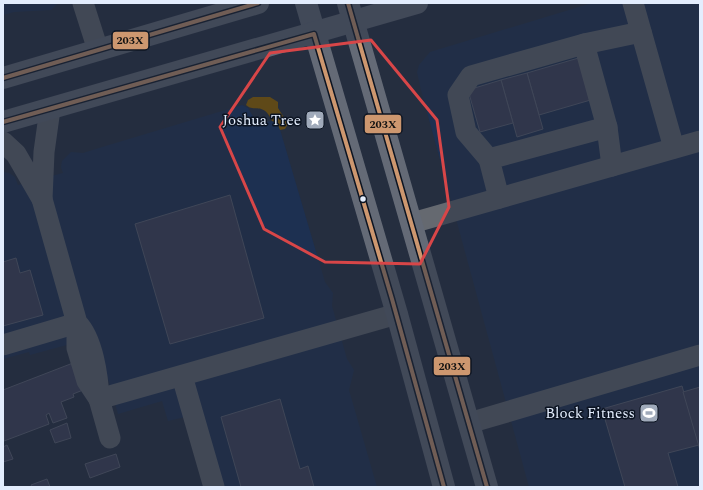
<svg xmlns="http://www.w3.org/2000/svg" width="703" height="490" viewBox="0 0 703 490" font-family="Spectral,serif">
	<rect width="100%" height="100%" fill="#252e3f"/>
	<g fill="#1d3051">
		<path d="M3,3h55l-7,7 -37,2 -11,3z"/>
		<path d="M592,3h108v484h-171l-108,-397 -4,-18 2,-7 11,-13z"/>
		<path d="M242,105l6,3 6,10 4,2 5,2 10,-1 6,5 46,156 8,11 -1,13 15,53 7,11 -5,20 28,97h-172l-20,-70 -17,4 -6,-20 -44,13 -22,-77 -66,18 -1,-3 -26,7v-187l6,1 6,4 3,8 45,-12 -2,-6 1,-6 9,-9 12,1 16,-5z"/>
	</g>
	<path fill="#5f4918" d="M253,97h17l8,5v6l10,16 -3,5 -5,1 -3,-7 -5,-2c-9,-20 -18,-8 -26,-16l2,-5z"/>
	<g fill="#3e4059" stroke="#606474">
		<path d="M582,57l12,42 -55,16 -12,-42z"/>
		<path d="M527,73l16,56 -26,8 -16,-57z"/>
		<path d="M501,80l12,43 -33,9 -12,-42z"/>
		<path d="M230,195l34,123 -94,26 -35,-120z"/>
		<path d="M16,258l4,15 10,-3 13,45 -40,11v-64z"/>
		<path d="M73,363l10,27 -10,4 1,3 -13,5 6,16 -14,5 -4,-10 -3,2 3,9 -45,17 -1,-51z"/>
		<path d="M682,386l17,59 -31,8 10,34h-53l-23,-78z"/>
		<path d="M700,387v63l-17,-58z"/>
		<path d="M280,399l20,70 8,-3 6,21h-73l-20,-70z"/>
		<path d="M67,423l4,15 -16,5 -5,-13z"/>
		<path d="M7,445l6,14 -10,3v-15z"/>
		<path d="M116,454l4,13 -30,11 -5,-14z"/>
		<path d="M47,479l3,8h-18l-1,-2z"/>
	</g>
	<g fill="none" stroke-linecap="round" stroke-linejoin="round">
		<g stroke="#656970" stroke-width="21">
			<path d="M83,3l15,47"/>
			<path d="M633,3l41,145"/>
			<path d="M584,44l23,83"/>
			<path d="M3,142l13,12 26,45 35,124v25l10,33 12,18c-1,-22 -6,-60 -22,-76"/>
			<path d="M489,159l-23,-27 -8,-37 13,-19 113,-32 57,-12"/>
			<path d="M499,198l-10,-39 118,-32 5,39"/>
			<path d="M42,199l2,-47 6,-43"/>
			<path d="M412,223l288,-82"/>
			<path d="M3,345l74,-22"/>
			<path d="M182,376l32,111"/>
			<path d="M469,423l231,-68"/>
			<path d="M110,438l-11,-39 298,-85"/>
		</g>
		<g stroke="#646a76" stroke-width="22">
			<path d="M306,3l91,311 47,173"/>
			<path d="M348,3l139,484"/>
			<path d="M3,78l255,-75"/>
			<path d="M3,122l414,-119"/>
		</g>
		<g stroke="#0c1422" stroke-width="7">
			<g id="bus-1">
				<path d="M348,3l139,484"/>
				<path d="M3,78l255,-75"/>
				<path d="M3,122l311,-88 78,265 52,188"/>
			</g>
		</g>
		<use href="#bus-1" stroke="#cd976f" stroke-width="4"/>
	</g>
	<path d="M0 0H703V490H0ZM371,40l66,80 12,87 -29,57 -95,-2 -61,-33 -44,-102 50,-74z" fill="#252e3f" fill-opacity=".55" fill-rule="evenodd"/>
	<path fill="none" stroke="#d84648" stroke-width="3" stroke-linejoin="round" d="M371,40l66,80 12,87 -29,57 -95,-2 -61,-33 -44,-102 50,-74z"/>
	<defs>
		<g id="sight-square" transform="scale(1)"><rect x="-9" y="-9" width="18" height="18" rx="4" fill="#a0aaba" stroke="#0c1422"/><path d="M0-6L1.8-2.2L6-1.7L2.9 1.2L3.7 5.4L0 3.3L-3.7 5.4L-2.9 1.2L-6-1.7L-1.8-2.2Z" fill="#fff"/></g>
		<g id="stadium-square" transform="scale(1)"><rect x="-9" y="-9" width="18" height="18" rx="4" fill="#a0aaba" stroke="#0c1422"/><path d="M0-5a6.5 5 0 1 0 0 10a6.5 5 0 1 0 0-10ZM-3.5-1.8h7v3.6h-7Z" fill="#fff"/></g>
	</defs>
	<g fill-rule="evenodd">
		<use href="#sight-square" x="315" y="120"/>
		<use href="#stadium-square" x="649" y="413"/>
	</g>
	<circle fill="#e3edfd" stroke="#0c1422" stroke-width="1.5" cx="363" cy="199" r="3.5"/>
	<g text-anchor="middle" dominant-baseline="central" stroke-width="3" stroke-linejoin="round" paint-order="stroke">
		<g font-size="15" fill="#e3edfd" stroke="#0c1422" text-anchor="end">
			<text x="301" y="120">Joshua Tree</text>
			<text x="635" y="413">Block Fitness</text>
		</g>
	</g>
	<g stroke="#0c1422" stroke-width="1.5">
		<rect x="112" y="31" width="37" height="19" rx="4" fill="#cd976f"/>
		<rect x="364" y="114" width="38" height="20" rx="4" fill="#cd976f"/>
		<rect x="433" y="356" width="38" height="20" rx="4" fill="#cd976f"/>
	</g>
	<g font-size="11" text-anchor="middle" font-weight="bold" fill="#111">
		<text x="130" y="44">203X</text>
		<text x="383" y="128">203X</text>
		<text x="452" y="370">203X</text>
	</g>
	<rect width="703" height="490" fill="none" stroke="#e3edfd" stroke-width="8"/>
</svg>
